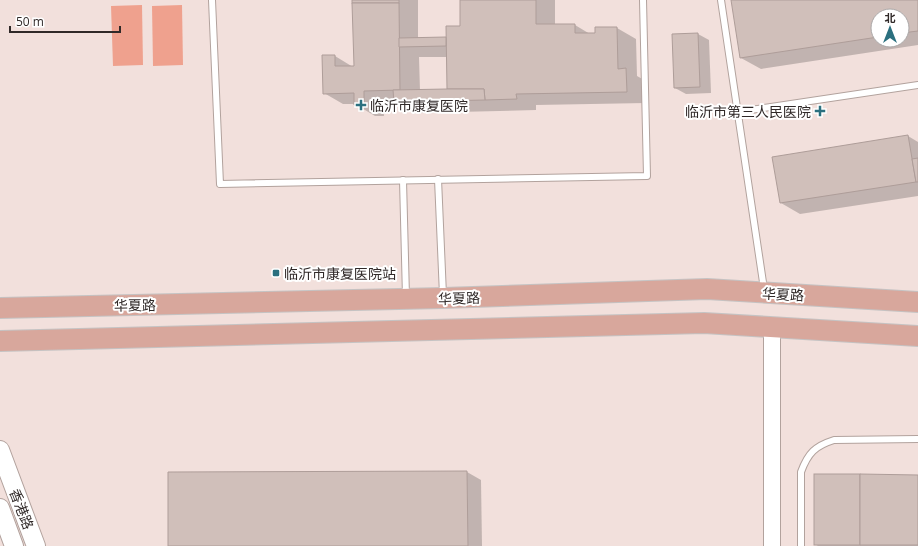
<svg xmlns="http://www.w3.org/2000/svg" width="918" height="546" viewBox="0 0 918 546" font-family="'Open Sans','Noto Sans SC',sans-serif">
	<rect width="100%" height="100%" fill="#f2e0dc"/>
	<g fill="#efa18e">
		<path d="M142,5l1,60 -30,1 -2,-60z"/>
		<path d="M182,5l1,60 -30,1 -1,-60z"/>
	</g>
	<g fill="#0003" fill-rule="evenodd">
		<path d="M353,0h65v39l29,-1 14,-11v-27h94v25h20l15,9h6l21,-6 19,11 1,37 9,5v22l-110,2v5l-122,3 -19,-11h-12l1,14h-9l-20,-12h-12l-19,-11 11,-37 18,11h2zM419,57h28l1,33 -28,1z"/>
		<path d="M732,0h186v45l-157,24 -20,-11zM878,16h24v24h-24z"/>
		<path d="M698,34l11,6 2,53 -25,1 -11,-6z"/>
		<path d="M908,136l10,6v54l-118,18 -19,-11z"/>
		<path d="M467,472l14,8 1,66h-311z"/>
		<path d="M918,476v70h-100l-3,-2z"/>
	</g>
	<g fill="#d0bfba" stroke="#ae9d99">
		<rect x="352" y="0" width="47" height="3"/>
		<path d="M460,0h76v24h39v9h20v-6h22l1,42 8,-1 1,24 -111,2 1,5 -32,1 -1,-11h-37l-1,-63h14z"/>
		<path d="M731,0h187v31l-16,2v-17h-24v21l-138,21z"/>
		<path d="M352,3h47l1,87 -36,1v14h-10v-12l-31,1 -1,-39h13v11h19z"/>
		<path d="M698,33l2,54 -26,1 -2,-54z"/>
		<path d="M446,37v9l-47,1v-9z"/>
		<path d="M447,89h37l1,11 -91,2 -1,-12z"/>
		<path d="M908,135l8,47 -136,21 -8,-46z"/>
		<path d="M918,158v24h-2l-4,-23z"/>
		<path d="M467,471l1,75h-300v-74z"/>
		<rect x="814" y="474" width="46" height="71"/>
		<path d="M860,474l58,1v70h-58z"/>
	</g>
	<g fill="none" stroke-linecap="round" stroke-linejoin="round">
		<g stroke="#b2a29d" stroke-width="8">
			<g id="service">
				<path d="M212,0l8,184 427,-8 -4,-176"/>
				<path d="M721,0l43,289"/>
				<path d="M737,112l181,-27"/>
				<path d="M438,179l5,116"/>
				<path d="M403,180l3,117"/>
				<path d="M801,546v-74c7,-19 14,-26 33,-32l84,-1"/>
			</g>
		</g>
		<g stroke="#b2a29d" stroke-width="18">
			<path id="tertiary" d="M772,546v-219"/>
		</g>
		<g stroke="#b2a29d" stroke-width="20">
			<g id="secondary">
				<path d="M0,450l36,96"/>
				<path d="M0,508l14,38"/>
			</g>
		</g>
		<g stroke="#c5c3c3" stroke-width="22">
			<g id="primary">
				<path d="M0,308l443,-10 264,-9 211,13"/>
				<path d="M0,341l704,-18 214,13"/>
			</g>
		</g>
		<use href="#service" stroke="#fff" stroke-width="6"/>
		<use href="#tertiary" stroke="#fff" stroke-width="16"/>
		<use href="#secondary" stroke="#fff" stroke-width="18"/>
		<use href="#primary" stroke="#d8a79c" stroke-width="20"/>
	</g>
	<g fill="#2b707f" stroke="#fff" stroke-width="1.5">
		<path d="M359 99h4v4h4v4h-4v4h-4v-4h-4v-4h4z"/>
		<path d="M818 105h4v4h4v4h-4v4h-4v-4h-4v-4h4z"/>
		<rect x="272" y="269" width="8" height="8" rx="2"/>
	</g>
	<g text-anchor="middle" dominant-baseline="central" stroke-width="4" stroke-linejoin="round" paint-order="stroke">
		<g font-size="14" fill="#302928" stroke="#fff" text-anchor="start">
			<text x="370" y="105">临沂市康复医院</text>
			<text x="811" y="111" text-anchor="end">临沂市第三人民医院</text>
			<text x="284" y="273">临沂市康复医院站</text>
		</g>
		<g font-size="14" fill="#302928" stroke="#fff">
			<text transform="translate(783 294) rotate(3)">华夏路</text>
			<text transform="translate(459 298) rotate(-2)">华夏路</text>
			<text transform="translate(135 305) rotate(-1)">华夏路</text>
			<text transform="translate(22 509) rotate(69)">香港路</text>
		</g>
	</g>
	<g transform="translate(890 28)"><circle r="19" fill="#ffffff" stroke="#aca9a9"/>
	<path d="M0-3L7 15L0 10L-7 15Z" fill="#2b707f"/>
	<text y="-6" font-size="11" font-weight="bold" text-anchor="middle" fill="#302928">北</text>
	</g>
	<path d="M10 26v6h110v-6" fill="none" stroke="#302928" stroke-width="2"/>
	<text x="16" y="26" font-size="12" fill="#302928" stroke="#ffffff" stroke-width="3" paint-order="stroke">50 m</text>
</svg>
